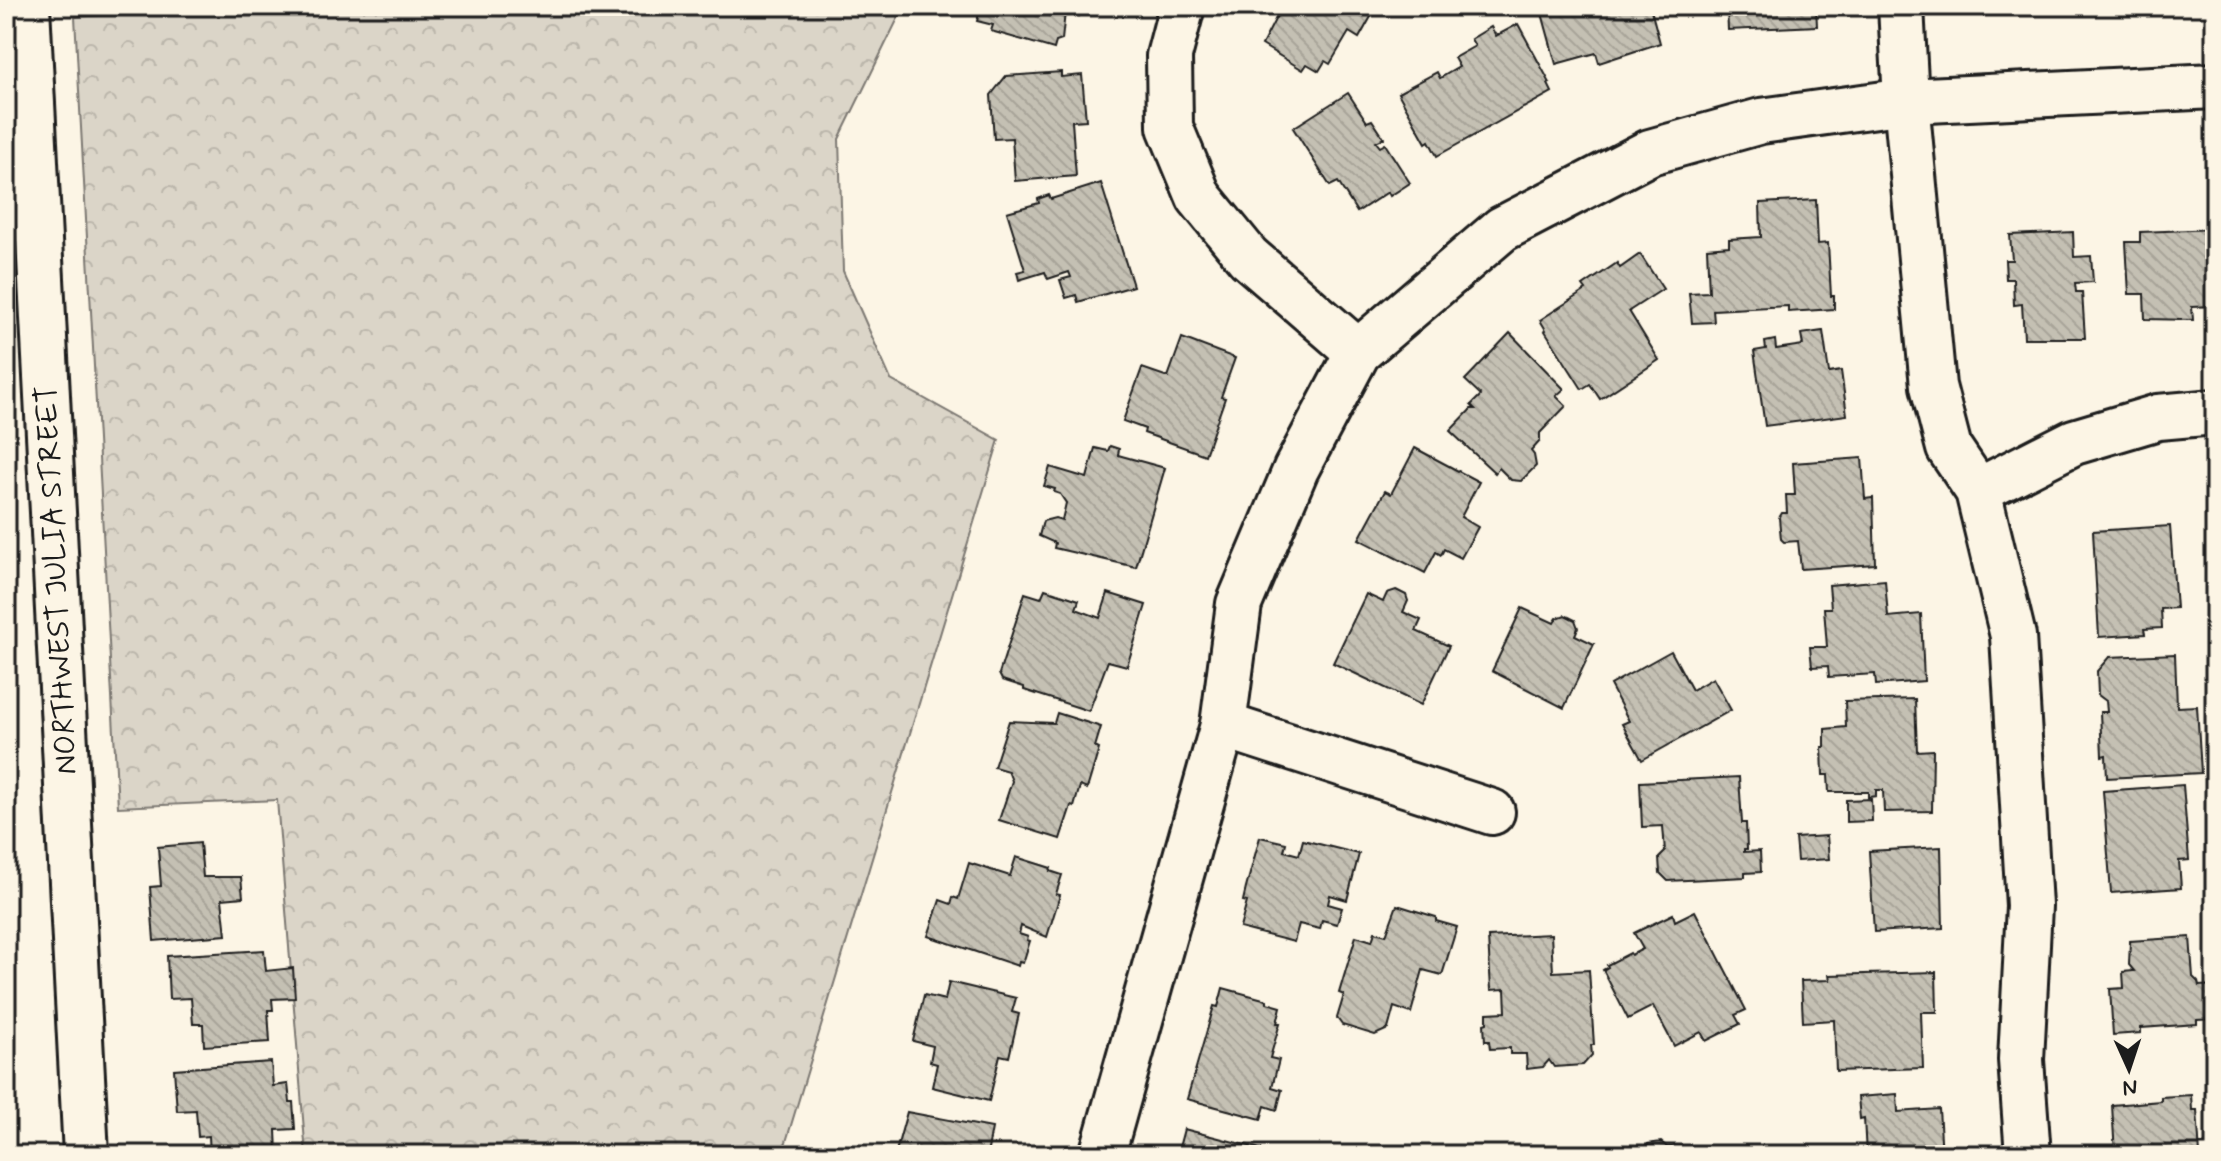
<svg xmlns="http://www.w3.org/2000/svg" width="2221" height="1161" viewBox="0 0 2221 1161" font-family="Mynerve,sans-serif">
	<defs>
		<pattern id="park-crowns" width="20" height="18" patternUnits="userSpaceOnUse" patternTransform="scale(2)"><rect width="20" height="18" fill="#dbd5c8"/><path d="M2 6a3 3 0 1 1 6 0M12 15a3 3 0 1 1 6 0" fill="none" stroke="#bbb6ab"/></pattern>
		<pattern id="building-back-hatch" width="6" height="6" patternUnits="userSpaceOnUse" patternTransform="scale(2)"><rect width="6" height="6" fill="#c4c0b3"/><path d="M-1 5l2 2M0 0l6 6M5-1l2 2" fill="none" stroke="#a8a499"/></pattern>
	</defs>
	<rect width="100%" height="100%" fill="#fcf5e5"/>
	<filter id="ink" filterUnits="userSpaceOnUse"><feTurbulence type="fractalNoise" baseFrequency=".0125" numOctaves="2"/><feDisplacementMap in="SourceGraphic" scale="16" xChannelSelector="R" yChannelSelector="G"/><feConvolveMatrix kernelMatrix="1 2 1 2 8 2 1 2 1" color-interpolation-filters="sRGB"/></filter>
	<g filter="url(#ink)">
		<path fill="url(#park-crowns)" stroke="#7c7872" stroke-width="2" d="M229,6h675l-65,133 4,132 48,109 108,60 -217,715h-476l-29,-355 -159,7 -43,-790z"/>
		<g fill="url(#building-back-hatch)" stroke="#1c1c1c" stroke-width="2">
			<path d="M981,6h100l-2,10 -14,-4 -3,28 -6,2 -2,7 -63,-18 2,-6 -16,-4z"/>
			<path d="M1282,6h95l-18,32 -10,-6 -19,32 -5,-3 -6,10 -12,-7 -4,6 -41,-25z"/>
			<path d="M1540,6h110l10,37 -61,20 -3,-10 -40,11z"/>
			<path d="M1727,6h89l1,20 -89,4z"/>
			<path d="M1518,24l32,59 -2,1 4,8 -115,64 -8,-15 -3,2 -28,-50 39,-21 3,6 19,-11 -5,-9 21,-12 -4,-7 20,-12 5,9z"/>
			<path d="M1061,72v5l21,-2 4,45 -14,1 4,55 -61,5 -3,-43 -18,1 -3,-44 15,-19z"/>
			<path d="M1348,93l19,29 5,-2 12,18 -8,4 4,5 5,-3 25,39 -20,13 -2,-4 -31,20 -19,-30 -8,4 -37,-58z"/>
			<path d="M1101,183l32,103 -55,16 -2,-7 -10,3 -6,-18 11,-3 -2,-5 -21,7 -3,-7 -26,8 -2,-8 8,-2 -18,-58 32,-9 -1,-4 11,-4 2,4z"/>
			<path d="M1816,200l2,44 10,-1 3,53h3v13l-46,3v-6l-75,4 1,12 -22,1 -3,-30 20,-1 -2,-44 22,-2v-7l32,-2 -1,-34z"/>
			<path d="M2215,229v77l-23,1 1,13 -48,-1 -1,-25h-15l-3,-52h14v-10z"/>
			<path d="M2073,232l1,25 17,-1 2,26 -18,1 1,9h6l3,46h-61l-2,-34 -8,1 -1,-26h-7l-1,-19h7l-2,-25z"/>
			<path d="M1640,254l23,35 -34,22 30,49 -59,39 -10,-15 -8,5 -37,-58 1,-1 -6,-10 46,-30 -3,-4 34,-23 3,5z"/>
			<path d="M1823,331l6,42 12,-2 6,44 -82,11 -11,-75 12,-2 -1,-7 10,-2 1,9 27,-4 -2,-11z"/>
			<path d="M1510,333l54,56 -8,7 10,10 -26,27v8l-9,10 3,4 2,11 -15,15 -10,-1 -12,-12 -4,5 -45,-42 21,-22h4l-4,-4 10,-10 -16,-15z"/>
			<path d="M1182,338l53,20 -14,39 4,1 -20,57 -61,-22 1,-4 -22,-8 19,-53 26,9z"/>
			<path d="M1110,446l9,3 -1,6 47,13 -29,99 -82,-19 1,-5 -16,-7 4,-15 12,-3 7,2 4,-17 -6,-9 -6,-2 1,-3 -11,-3 6,-19 37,11 8,-30 13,3z"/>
			<path d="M1415,448l64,34 -18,35 17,10 -17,31 -17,-9 -3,6 -5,-3 -11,21 -66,-34 26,-48 6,3z"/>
			<path d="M1862,458l3,41 8,-1 2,66 -74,5 -3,-28 -14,1 -3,-3 -2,-21 3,-5h5l-1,-18h9l-2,-32z"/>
			<path d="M2170,526l6,82 -15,1 1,19 -18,1 1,5 -46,3 -6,-106z"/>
			<path d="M1885,580l3,37 33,-3 3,67 -48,4 -1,-11 -46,3 -1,-11 -16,1 -2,-20h17l-3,-39h7l-2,-23z"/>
			<path d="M1045,589l34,11 -3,9 24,9 8,-25 38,12 -19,61 -19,-5 -19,50 -65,-21v-3l-22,-7 -3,-6 26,-81 16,5z"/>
			<path d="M1396,590l10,5 2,6 -5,11 18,8 -5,11 33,15 -28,59 -88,-42 33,-69 17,8 4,-9z"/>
			<path d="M1522,608l32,15 3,-5 8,-3 10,5 3,8 -3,7 19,9 -30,64 -72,-37z"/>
			<path d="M1671,651l21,39 21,-12 18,32 -89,50 -20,-36 7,-3 -19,-36z"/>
			<path d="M2175,654l2,53 20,-1 4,67 -94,5 -1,-23 -4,1 -2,-44h7l-1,-11 -8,-6 -1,-24 12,-14z"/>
			<path d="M1915,699l2,52 16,-1 -1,61 -48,1 -1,-22h-7v6l-8,1v-5h-39l-1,-17h-5l-1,-28h3v-18l21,-2 -1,-26z"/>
			<path d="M1057,713l44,14 -6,20 4,2 -12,40 -7,-3 -6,21 -3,-1 -11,33 -61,-19 13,-39 -4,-10 -14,-4 15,-46 45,2z"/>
			<path d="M1739,777l3,46h4l1,26h-3v3l16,-1 1,21 -16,1v4l-77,4 -8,-8 -1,-15 6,-6 -2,-26 -21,1 -2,-45z"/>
			<path d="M2183,785l6,75 -10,1 2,27 -70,5 -8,-102z"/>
			<path d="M1871,799l1,22 -26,1v-22z"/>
			<path d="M1827,836l2,23 -32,2 -2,-23z"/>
			<path d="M1260,837l26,6 -2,8 15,4 4,-15 56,14 -12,46 -17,-5 -2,9 14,4 -5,16 -15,-4 -2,9 -21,-5 -5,18 -54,-14 7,-26 -4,-1 3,-13z"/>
			<path d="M200,843l3,34h38l2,20 -21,2 4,36 -72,6 -4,-54 11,-1 -3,-39z"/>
			<path d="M1941,847l2,81 -69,4 -5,-81z"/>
			<path d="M1016,857l35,11 -1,3 12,4 -6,19 4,1 -13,42 -26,-11 -2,8 9,3 -1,3 3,1 -7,22 -4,-1 -1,4 -90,-30 12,-36 11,4 2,-7 5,2 11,-36 41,13z"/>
			<path d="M1397,905l39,12v4l21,6 -15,48 -19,-5 -12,43 -17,-6 -6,22 -13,6 -33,-10 -5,-7 7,-23 -5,-2 17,-57 16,5 3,-9 11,3z"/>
			<path d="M1695,911l51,99 -11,5 5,9 -34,17 -5,-9 -27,14 -21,-40 -25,13 -25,-49 5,-3 -1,-2 23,-12 1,2 12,-6 -9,-16 39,-19 2,7z"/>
			<path d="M1551,934l2,38 36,-2 5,75h-3l1,10 -9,10 -29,2 -5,-7 -6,7 -16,2 -1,-15h-16v-6l-20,1 -1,-8h-4l-1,-17 3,-1v-10l19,-1 -1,-23 -14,1 -3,-53z"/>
			<path d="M2190,937l3,40 5,5 1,4 16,-1v34l-18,1v4l-56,4v5l-28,2 -3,-46 14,-1 -1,-16 11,-1 -5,-6 1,-24z"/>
			<path d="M264,950l2,21 27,-3 2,30 -23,1 1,11h-5l2,32 -66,4 -1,-22h-10l-2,-26 -22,1 -2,-43z"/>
			<path d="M1936,972l1,40h-16l2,56 -87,3 -2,-51 -31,2 -2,-41 29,-1 -1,-5z"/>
			<path d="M949,982l67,16 -4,14 7,2 -10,43 -9,-2 -11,46 -57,-14 5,-23 -7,-2 3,-16 -20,-5 11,-46 21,5z"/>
			<path d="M1223,988l44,12v3l14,4 -4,16h3l-10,35 9,2 -7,27 10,3 -5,20 -12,-4 -4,13 -74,-20 27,-93 4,1z"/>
			<path d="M271,1062l2,24 15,-2 2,18h3l2,27 -19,1 1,23 -67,2 -1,-19 -11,1 -2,-27 -19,1 -3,-42z"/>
			<path d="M1897,1094l1,18 41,-3 3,46h-76l-2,-37 -4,1 -2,-22z"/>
			<path d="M2191,1095l1,15h5l3,45 -85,-1 -3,-49 49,-4v-4z"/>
			<path d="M907,1112l85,16 -5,27h-92z"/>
			<path d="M1184,1129l77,20 -2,6h-82z"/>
			<path d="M1661,1142l6,5 22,-1 1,9h-80v-4l35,-3 3,-4z"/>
			<path d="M1823,1150v5h-82z"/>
		</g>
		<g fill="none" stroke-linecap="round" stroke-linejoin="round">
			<g stroke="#1c1c1c" stroke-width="50">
				<g id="minor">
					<path d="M27,6l59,1149"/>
					<path d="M1182,6l-13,50 1,71 29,70 49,60 110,95"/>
					<path d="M1901,6l5,95 27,285 16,62 29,43 35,145 16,270 -8,154 7,95"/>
					<path d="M1978,491l96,-49 84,-25 57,-5"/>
					<path d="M1223,725l269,87"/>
					<path d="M1102,1155l121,-430 16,-121 57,-135 62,-117 144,-123 148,-77 111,-31 145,-20 309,-15"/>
				</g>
			</g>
			<use href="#minor" stroke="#fcf5e5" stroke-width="44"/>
		</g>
	</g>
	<g text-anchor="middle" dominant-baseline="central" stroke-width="6" stroke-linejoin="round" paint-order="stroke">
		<g font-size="30" fill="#1c1c1c" stroke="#fcf5e5">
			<text transform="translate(57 580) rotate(-93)">NORTHWEST JULIA STREET</text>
		</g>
	</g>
	<rect width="2221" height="1161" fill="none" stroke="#fcf5e5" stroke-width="32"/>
	<rect x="16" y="16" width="2189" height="1129" fill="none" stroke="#1c1c1c" stroke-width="3" filter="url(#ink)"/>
	<g transform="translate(2129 1069) rotate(177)" stroke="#fcf5e5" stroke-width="6" paint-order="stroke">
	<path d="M0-6L14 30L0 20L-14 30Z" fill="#1c1c1c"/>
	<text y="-12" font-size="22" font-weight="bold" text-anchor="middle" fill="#1c1c1c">N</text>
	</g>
</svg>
